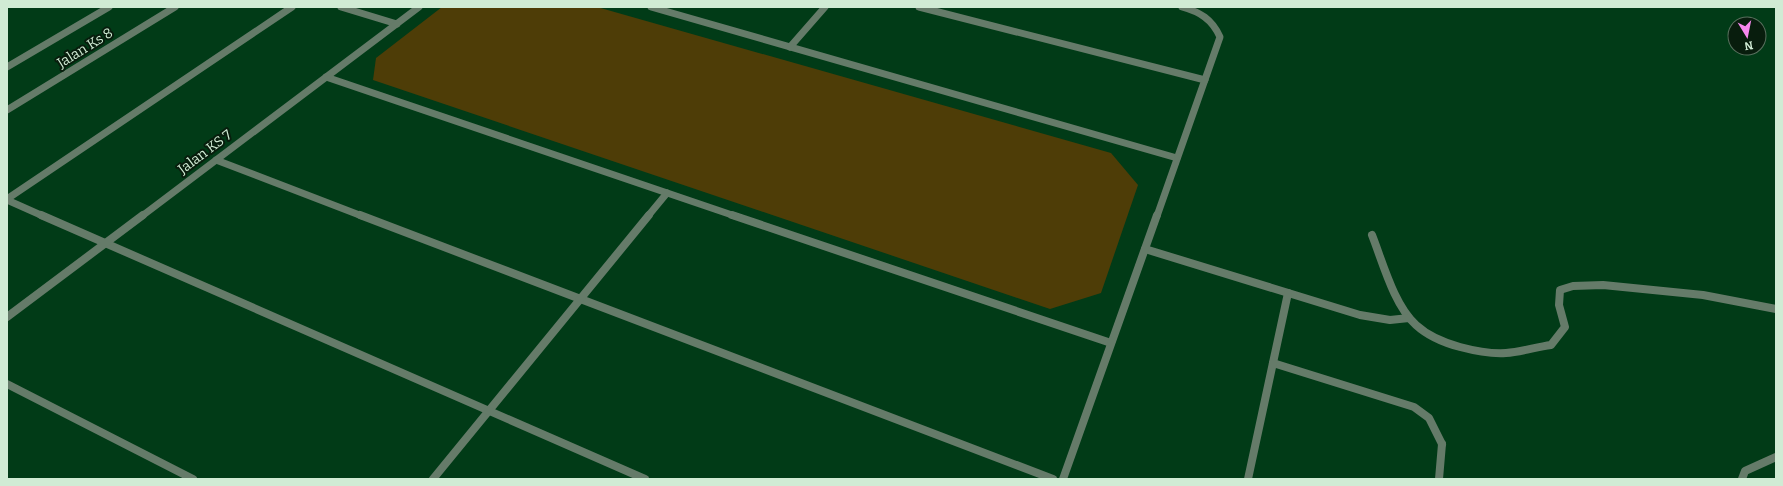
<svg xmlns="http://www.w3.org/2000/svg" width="1783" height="486" viewBox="0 0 1783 486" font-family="Bitter,serif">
	<rect width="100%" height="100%" fill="#013b17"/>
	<path fill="#4e3d07" d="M442,7h155l514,146 27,32 -37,108 -51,16 -677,-229 3,-22z"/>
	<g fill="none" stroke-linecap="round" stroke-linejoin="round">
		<g stroke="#657b69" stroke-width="7">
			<path d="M341,7l56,17"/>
			<path d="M919,7l286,73"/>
			<path d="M790,47l35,-40"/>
			<path d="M216,160l146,56"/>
			<path d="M7,199l285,-192"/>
			<path d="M648,216l19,-23"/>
		</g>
		<g stroke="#657b69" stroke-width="8">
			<path d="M360,215l693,264"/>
			<path d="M1372,235c11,28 22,70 44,90 12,11 29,18 44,22 15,4 30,7 46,6 15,-1 30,-6 45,-8l14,-18 -6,-22 1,-15 13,-4 30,-1 100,10 73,14"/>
			<path d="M1145,249l215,66 30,5 19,-2"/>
			<path d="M1273,363l141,44 15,11 13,26"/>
			<path d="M7,384l186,95"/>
			<path d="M433,479l216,-264"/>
			<path d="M1248,479l40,-186"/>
		</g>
		<g stroke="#657b69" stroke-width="7">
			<path d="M651,7l526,151"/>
			<path d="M7,67l102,-60"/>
			<path d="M326,77l409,139"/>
			<path d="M7,110l168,-103"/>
			<path d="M7,200l36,16"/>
			<path d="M142,216l277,-209"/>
			<path d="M1157,216l63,-179c-8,-18 -20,-25 -38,-30"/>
		</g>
		<g stroke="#657b69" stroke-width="8">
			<path d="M41,215l604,264"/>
			<path d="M732,215l379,128"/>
			<path d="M7,317l136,-102"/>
			<path d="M1063,479l94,-264"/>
			<path d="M1439,479l3,-35"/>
			<path d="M1742,479l3,-8 31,-14"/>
		</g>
	</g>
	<g text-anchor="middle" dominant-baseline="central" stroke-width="4" stroke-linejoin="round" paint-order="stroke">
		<g font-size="14" fill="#d0ebd4" stroke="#081d0d">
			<text transform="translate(85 48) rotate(-32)">Jalan Ks 8</text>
			<text transform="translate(205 152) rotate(-37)">Jalan KS 7</text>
		</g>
	</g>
	<rect width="1783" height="486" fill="none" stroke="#d0ebd4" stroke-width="16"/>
	<g transform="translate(1747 36) rotate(170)"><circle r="19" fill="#081d0d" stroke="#586f5d"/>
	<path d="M0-3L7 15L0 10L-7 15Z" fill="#f688ed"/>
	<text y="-6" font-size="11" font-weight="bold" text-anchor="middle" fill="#d0ebd4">N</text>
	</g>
</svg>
